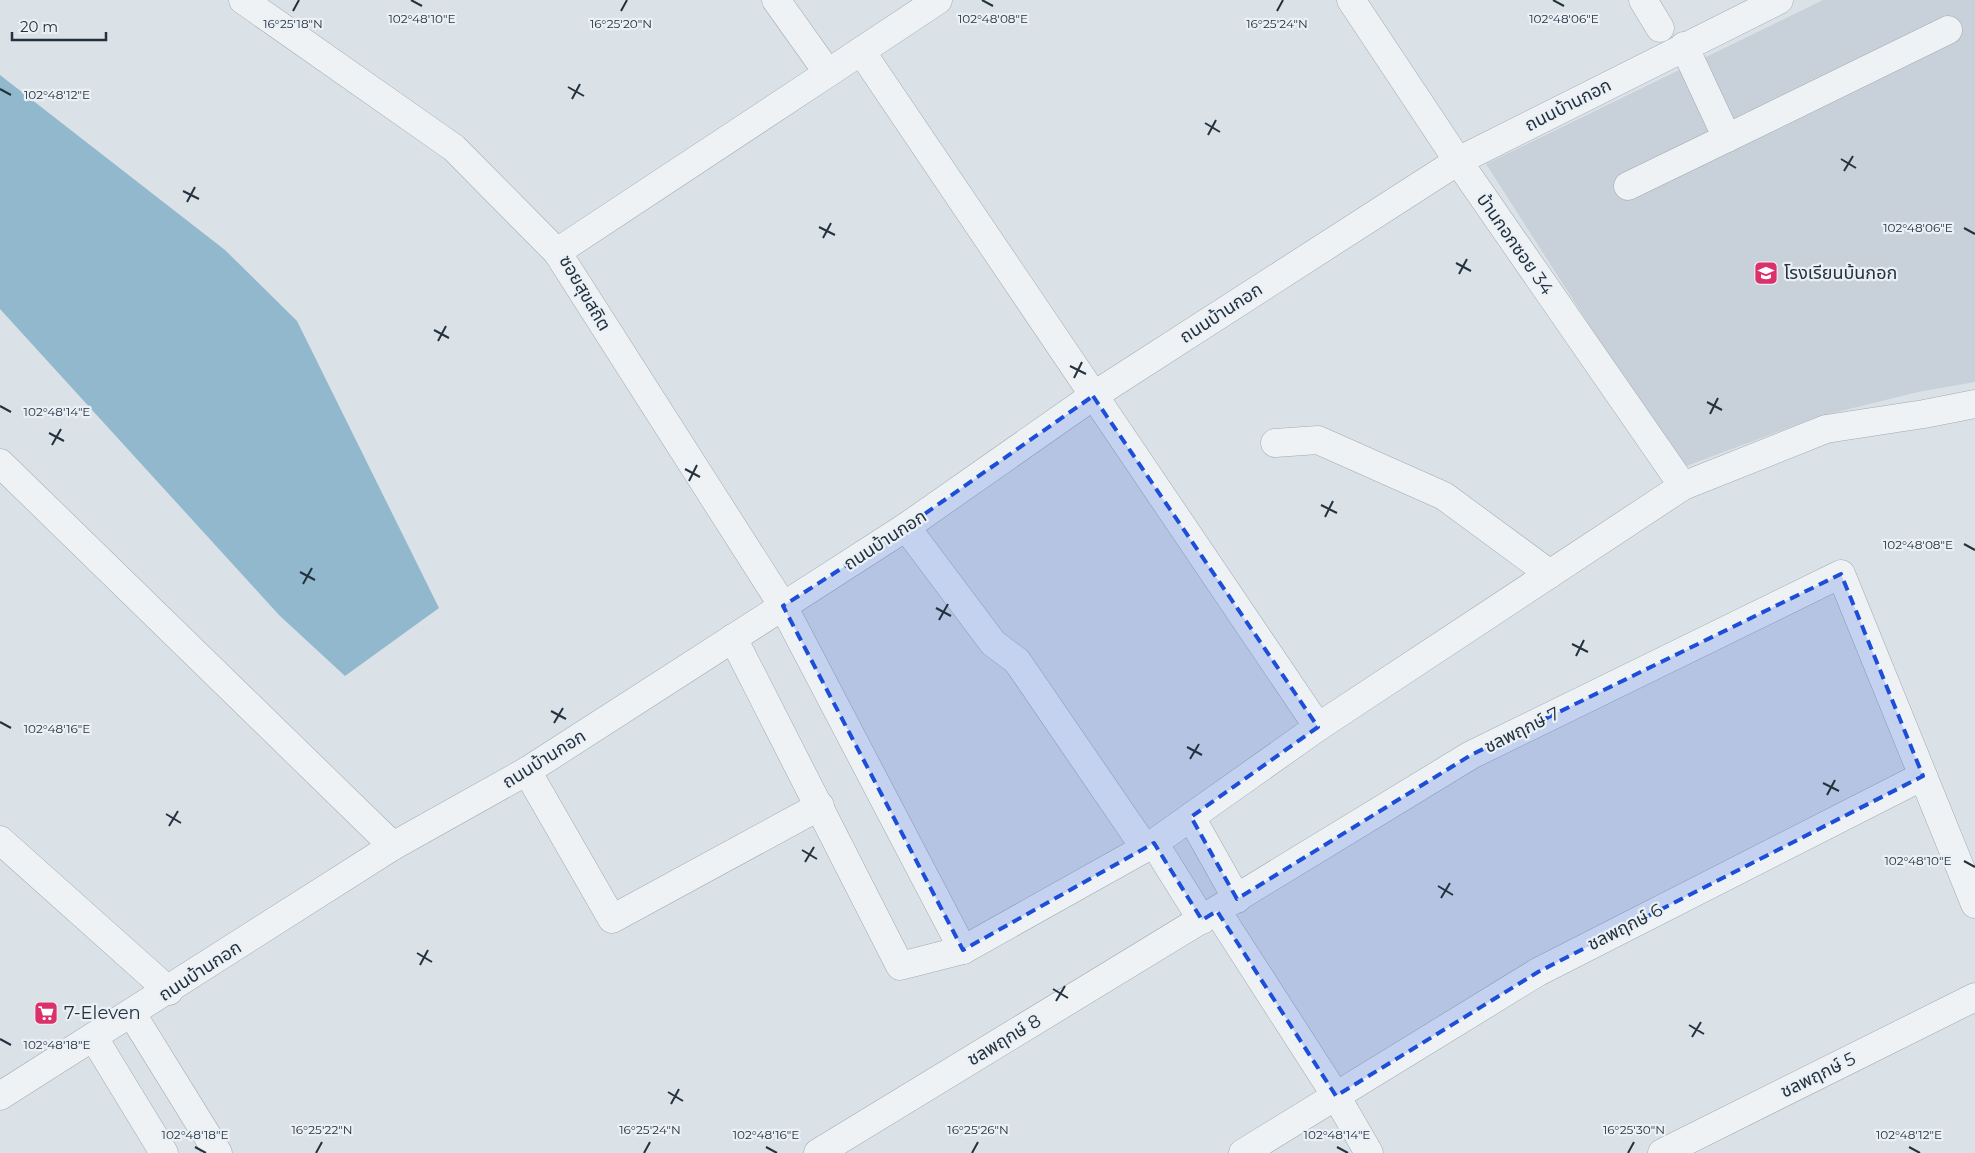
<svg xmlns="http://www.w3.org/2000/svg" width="1975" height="1153" viewBox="0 0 1975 1153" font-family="Montserrat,'Noto Sans Thai',sans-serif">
	<rect width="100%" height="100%" fill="#dbe2e7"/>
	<path fill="#c8d1d9" d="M1823,0h152v382l-57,10 -101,25 -136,51 -195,-304z"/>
	<path fill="#91b8cc" d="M0,75l225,175 72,71 142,287 -94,68 -66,-61 -279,-306z"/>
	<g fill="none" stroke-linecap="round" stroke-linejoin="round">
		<g stroke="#a0aab1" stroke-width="29">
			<g id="minor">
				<path d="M243,0l211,148 103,104"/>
				<path d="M776,0l52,73 -271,179 226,354 180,344 191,-107 164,-116 365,-241 143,-57 98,-15 51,-10"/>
				<path d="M1351,0l107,161 225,325"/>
				<path d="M1643,0l17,28"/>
				<path d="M1684,46l43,92 221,-108"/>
				<path d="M861,51l457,676"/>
				<path d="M828,73l110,-73"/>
				<path d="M1628,186l99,-48"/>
				<path d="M1275,443l43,-3 126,56 106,78"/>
				<path d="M0,463l393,383"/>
				<path d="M906,527l87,116 24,18 128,187"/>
				<path d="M733,638l167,328 63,-16"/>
				<path d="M527,771l85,148 208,-113"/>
				<path d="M1191,817l46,82"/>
				<path d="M0,840l169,151"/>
				<path d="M1154,843l48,77"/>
				<path d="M1217,911l119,185 33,57"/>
				<path d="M132,1014l86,139"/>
				<path d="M94,1038l70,115"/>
				<path d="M0,1096l393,-250 134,-75 379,-244 187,-131 365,-235 321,-161"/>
				<path d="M818,1153l653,-398 370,-181 134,330"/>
				<path d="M1243,1153l295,-181 385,-196"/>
				<path d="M1662,1153l313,-156"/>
			</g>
		</g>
		<use href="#minor" stroke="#eef2f5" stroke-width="28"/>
	</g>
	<path fill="#1d4ed8" fill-opacity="0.2" stroke="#1d4ed8" stroke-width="4" stroke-dasharray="10 6" stroke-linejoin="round" d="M1093,396l225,331 -127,90 46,82 234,-144 370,-181 82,202 -385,196 -202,124 -119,-185 -15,9 -48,-77 -191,107 -180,-344 123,-79z"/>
	<path fill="none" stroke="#23323e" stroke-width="2" d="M411,0l11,6M982,0l11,6M1553,0l11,6M293,11l6,-11M621,11l6,-11M1277,11l6,-11M568,87l16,9M0,89l11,6M572,99l8,-15M1205,123l15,9M1208,135l8,-15M1841,159l15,9M1844,171l9,-15M183,191l16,8M187,202l8,-15M819,227l16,8M1964,228l11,6M823,238l8,-15M1456,263l15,8M1459,274l8,-15M434,330l15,8M438,341l8,-15M1070,366l16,8M1074,378l8,-16M1707,402l15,8M0,406l11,6M1710,414l8,-16M49,433l15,8M52,445l9,-16M685,469l15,8M689,481l8,-16M1321,505l16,8M1325,517l8,-16M1964,544l11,6M300,572l15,8M303,584l9,-16M936,608l15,8M939,620l9,-16M1572,644l16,8M1576,656l8,-16M551,711l15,8M0,722l11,6M554,723l9,-15M1187,747l15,8M1190,759l9,-15M1823,783l16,8M1827,795l8,-15M166,814l15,9M169,826l9,-15M802,850l15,9M1964,861l11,6M805,862l9,-15M1438,886l15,9M1441,898l9,-15M417,953l15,9M420,965l8,-15M1053,989l15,9M1056,1001l9,-15M1689,1025l15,9M1692,1037l9,-15M0,1039l11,6M668,1092l15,9M671,1104l8,-15M195,1147l11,6M766,1147l11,6M1337,1147l11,6M1909,1147l11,6M316,1153l6,-11M644,1153l6,-11M972,1153l6,-11M1628,1153l6,-11"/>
	<defs>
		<g id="school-square" transform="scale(1.25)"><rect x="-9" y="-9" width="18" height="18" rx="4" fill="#dc306a" stroke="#eaf0f5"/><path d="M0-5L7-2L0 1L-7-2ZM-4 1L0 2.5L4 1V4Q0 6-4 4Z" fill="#fff"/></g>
		<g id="supermarket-square" transform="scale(1.25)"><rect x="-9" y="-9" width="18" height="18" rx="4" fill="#dc306a" stroke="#eaf0f5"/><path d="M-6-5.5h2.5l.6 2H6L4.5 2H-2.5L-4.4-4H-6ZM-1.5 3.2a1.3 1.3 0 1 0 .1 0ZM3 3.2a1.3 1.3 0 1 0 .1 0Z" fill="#fff"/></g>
	</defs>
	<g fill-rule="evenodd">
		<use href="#school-square" x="1766" y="273"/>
		<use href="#supermarket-square" x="46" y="1013"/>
	</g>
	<g text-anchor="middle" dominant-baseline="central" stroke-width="4.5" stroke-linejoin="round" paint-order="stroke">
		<g font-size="18" fill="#23323e" stroke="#eaf0f5">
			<text transform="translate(1568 105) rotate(-27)">ถนนบ้านกอก</text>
			<text transform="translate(1515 244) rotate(55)">บ้านกอกซอย 34</text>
			<text transform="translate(585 293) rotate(60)">ซอยสุขสถิต</text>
			<text transform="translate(1221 313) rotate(-33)">ถนนบ้านกอก</text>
			<text transform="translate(885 540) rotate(-33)">ถนนบ้านกอก</text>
			<text transform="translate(1522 730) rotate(-26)">ชลพฤกษ์ 7</text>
			<text transform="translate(544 759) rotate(-32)">ถนนบ้านกอก</text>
			<text transform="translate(1625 927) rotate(-27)">ชลพฤกษ์ 6</text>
			<text transform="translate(200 971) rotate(-33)">ถนนบ้านกอก</text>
			<text transform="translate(1004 1040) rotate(-31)">ชลพฤกษ์ 8</text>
			<text transform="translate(1818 1075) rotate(-26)">ชลพฤกษ์ 5</text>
		</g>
		<g font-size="18" fill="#23323e" stroke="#eaf0f5" text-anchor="start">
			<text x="1784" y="273">โรงเรียนบ้นกอก</text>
			<text x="64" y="1013">7-Eleven</text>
		</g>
	</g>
	<g font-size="12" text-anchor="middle" fill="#23323e" stroke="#eaf0f5" stroke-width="4.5" stroke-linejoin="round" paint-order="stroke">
		<text x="422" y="23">102°48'10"E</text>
		<text x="993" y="23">102°48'08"E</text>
		<text x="1564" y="23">102°48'06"E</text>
		<text x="293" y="28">16°25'18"N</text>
		<text x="621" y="28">16°25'20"N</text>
		<text x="1277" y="28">16°25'24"N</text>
		<text x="57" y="99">102°48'12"E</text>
		<text x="1918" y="232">102°48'06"E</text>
		<text x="57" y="416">102°48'14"E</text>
		<text x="1918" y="549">102°48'08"E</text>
		<text x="57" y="733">102°48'16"E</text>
		<text x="1918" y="865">102°48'10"E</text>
		<text x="57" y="1049">102°48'18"E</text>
		<text x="322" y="1134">16°25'22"N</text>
		<text x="650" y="1134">16°25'24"N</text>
		<text x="978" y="1134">16°25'26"N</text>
		<text x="1634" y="1134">16°25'30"N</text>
		<text x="195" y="1139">102°48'18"E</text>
		<text x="766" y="1139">102°48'16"E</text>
		<text x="1337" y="1139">102°48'14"E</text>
		<text x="1909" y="1139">102°48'12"E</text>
	</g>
	<path d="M12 32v8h94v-8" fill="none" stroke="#23323e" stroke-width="2.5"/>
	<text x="20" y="32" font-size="15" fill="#23323e" stroke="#eaf0f5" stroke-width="4" paint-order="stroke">20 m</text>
</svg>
